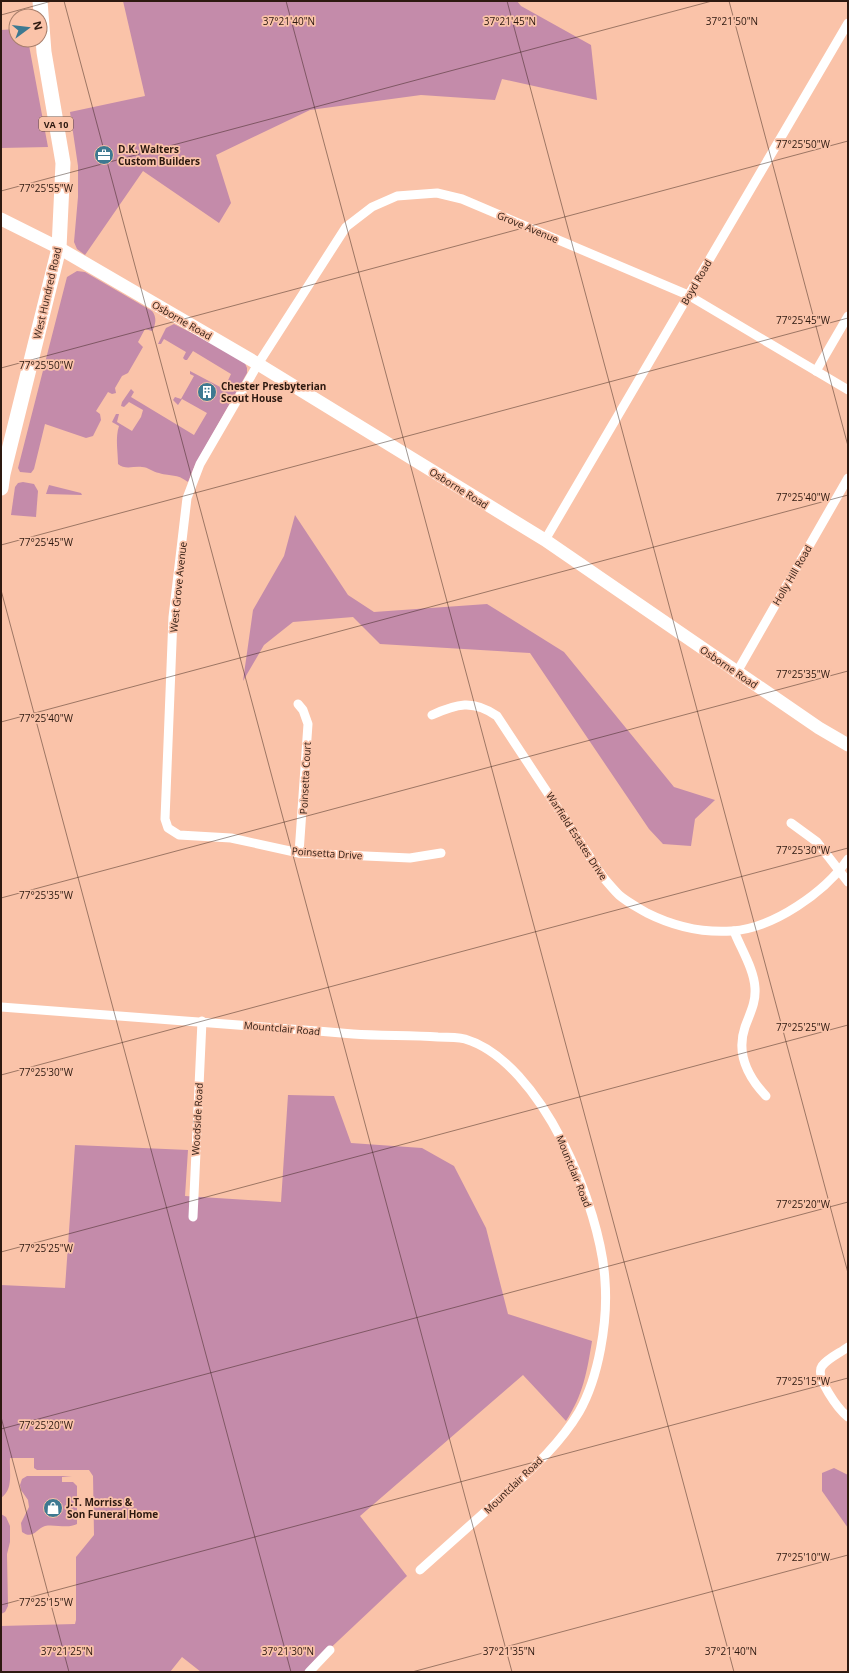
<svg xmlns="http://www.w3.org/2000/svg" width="849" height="1673" viewBox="0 0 849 1673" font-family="'Open Sans',sans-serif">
	<rect width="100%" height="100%" fill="#fac3a9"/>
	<g fill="#c48baa">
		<path d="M123,1h394l4,5 70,39 6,55 -95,-21 -7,21 -74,-5 -111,15 -94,45 15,48 -12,20 -76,-52 -58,84 -8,-6 -3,-7 4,-45v-31l-8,-54 75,-16z"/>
		<path d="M16,29v11h12l20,107 -47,1v-118z"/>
		<path d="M77,271l8,1 67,39c5,6 4,14 0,20l-7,-2 -7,13 5,5 -15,26 -6,3 -7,12 1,5 -4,1 -4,-2 -12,19 4,3 1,6 -8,16 -7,2 -41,-14 -11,45 -3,4 -11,-1 -2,-4 49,-191z"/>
		<path d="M174,324l69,35 4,9v5l-52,92 -7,17c-12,-9 -16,-5 -29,-9 -6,-1 -11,-6 -17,-6 -9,-1 -17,3 -24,-3 0,-13 -3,-26 1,-38l-7,-4 4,-8h3l-2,8 15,9 9,-14 2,-7 -14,-8 -5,5 -3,-1 1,-4 9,-13 3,3 -3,5 63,38 13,-22 -25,-14 -4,6 -5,-5 2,-3 6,2 13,-23 -4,-2v-3l34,18 7,-15 -38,-23 -6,9h-2l-2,-2 3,-6 -22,-13 -3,5h-3l8,-16z"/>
		<path d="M23,482l11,2 4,7 -2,26 -25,-2 4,-28 3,-4z"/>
		<path d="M49,485l32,8 1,2 -36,-1z"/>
		<path d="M295,515l53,80 26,17 113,-8 77,48 110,135 41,13 -20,19 -4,27 -28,-2 -14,-15 -119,-176 -150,-9 -27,-27 -60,5 -29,23 -21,36 10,-71 31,-54z"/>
		<path d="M288,1095l46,1 17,47 71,5 32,18 32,62 22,86 84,27c-5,31 -9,54 -26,80l-43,-46 -163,141 47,60 -102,96h-104l-19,-15 -12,15h-169v-46l74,-2 1,-4v-63l18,-22 -1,-59 -4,-6h-52l-3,-2v-10h-24c-1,14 4,31 -9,40v-213l64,3 10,-143 113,5 -3,46 96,6z"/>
		<path d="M834,1468l14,7v53l-26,-37v-18z"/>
		<path d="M27,1476h45l-10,1v5h11l4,4v38c-9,5 -22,0 -32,2 -9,3 -12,14 -23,6l-1,-9 8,-16 -1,-7 -7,-10 -1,-5 2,-6z"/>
		<path d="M1,1514l5,3 4,9v16l-3,12 1,52 -3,6 -4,2z"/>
	</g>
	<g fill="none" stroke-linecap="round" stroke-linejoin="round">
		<g stroke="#fff" stroke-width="9">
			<path d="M816,371l32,-55"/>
			<path d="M545,540l303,-517"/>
			<path d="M737,672l111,-194"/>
			<path d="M298,704l5,6 5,14 -9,129"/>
			<path d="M432,715c24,-11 41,-16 65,1l106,161c5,6 10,12 16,18 8,7 18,12 28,18 26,13 56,20 85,18 42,-3 93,-39 116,-72"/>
			<path d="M791,823l26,19 31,40"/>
			<path d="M441,853l-31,5 -111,-5 -68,-15 -52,-3 -11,-7 -3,-9 8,-202 14,-119 13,-34 58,-100 88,-137 26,-20 25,-11 40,-3 25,6 226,96 160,95"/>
			<path d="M734,931c7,18 20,38 21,57 1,15 -5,25 -10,39 -9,26 3,50 21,69"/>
			<path d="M1,1007c118,8 235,17 352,27 28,2 57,1 85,3 8,0 19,0 27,2 77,23 136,169 140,242 3,40 -6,96 -26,131 -19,32 -48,58 -75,83 -28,25 -56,50 -84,75"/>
			<path d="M193,1217l9,-196"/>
			<path d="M848,1347c-8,6 -20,11 -26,19 -8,11 17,44 26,51"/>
			<path d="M309,1672l21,-22"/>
		</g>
		<path stroke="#fff" stroke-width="13" d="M1,219l58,29 199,116 287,176 274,188 29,17"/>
		<path stroke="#fff" stroke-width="15" d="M1,488l2,-14 56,-226 4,-85 -19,-111 -4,-51"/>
	</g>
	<path fill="none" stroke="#2d1910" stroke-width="1" stroke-opacity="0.45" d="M64,1l448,1671M286,1l448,1671M507,1l341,1272M729,1l119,445M1,15l51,-14M1,191l711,-190M1,368l847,-227M1,545l847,-227M1,590l290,1082M1,722l847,-227M1,898l847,-227M1,1075l847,-227M1,1252l847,-227M1,1417l68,255M1,1429l847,-227M1,1605l847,-227M412,1672l436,-117"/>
	<defs>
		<g id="office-disc" transform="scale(1)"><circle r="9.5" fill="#3d7991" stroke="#fac3a9"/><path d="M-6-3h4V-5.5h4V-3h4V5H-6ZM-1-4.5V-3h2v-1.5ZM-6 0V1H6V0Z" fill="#fff"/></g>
		<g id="building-disc" transform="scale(1)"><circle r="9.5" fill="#3d7991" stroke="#fac3a9"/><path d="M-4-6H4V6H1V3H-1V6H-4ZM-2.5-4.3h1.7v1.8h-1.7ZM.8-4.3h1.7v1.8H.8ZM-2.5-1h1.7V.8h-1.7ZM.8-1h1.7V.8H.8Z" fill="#fff"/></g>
		<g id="shop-disc" transform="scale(1)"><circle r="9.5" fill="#3d7991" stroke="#fac3a9"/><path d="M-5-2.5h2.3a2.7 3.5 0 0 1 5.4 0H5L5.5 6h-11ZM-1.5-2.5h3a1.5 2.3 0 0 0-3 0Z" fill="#fff"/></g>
	</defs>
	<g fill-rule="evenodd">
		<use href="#office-disc" x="104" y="155"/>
		<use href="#building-disc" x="207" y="392"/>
		<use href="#shop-disc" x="53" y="1508"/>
	</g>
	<g text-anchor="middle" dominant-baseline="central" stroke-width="3.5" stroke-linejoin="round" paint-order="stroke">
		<rect fill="#fac3a9" stroke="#6a4c3e" stroke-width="1" x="39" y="117" width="34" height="14" rx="3"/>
		<g font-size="9" font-weight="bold" fill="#2d1910">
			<text x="56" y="124">VA 10</text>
		</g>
		<g font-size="10" font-weight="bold" fill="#2d1910" stroke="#fac3a9" text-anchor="start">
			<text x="118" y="149">D.K. Walters<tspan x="118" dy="12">Custom Builders</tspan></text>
			<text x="221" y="386">Chester Presbyterian<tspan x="221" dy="12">Scout House</tspan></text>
			<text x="67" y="1502">J.T. Morriss &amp;<tspan x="67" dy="12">Son Funeral Home</tspan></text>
		</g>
		<g font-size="10" fill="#2d1910" stroke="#fac3a9">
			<text transform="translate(528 227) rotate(23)">Grove Avenue</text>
			<text transform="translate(696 282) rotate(-60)">Boyd Road</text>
			<text transform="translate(47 293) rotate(-77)">West Hundred Road</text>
			<text transform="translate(182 320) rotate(30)">Osborne Road</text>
			<text transform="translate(459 488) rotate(32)">Osborne Road</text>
			<text transform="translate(792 575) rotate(-60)">Holly Hill Road</text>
			<text transform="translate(178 587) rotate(-84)">West Grove Avenue</text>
			<text transform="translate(729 667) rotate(34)">Osborne Road</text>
			<text transform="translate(305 778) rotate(-87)">Poinsetta Court</text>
			<text transform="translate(577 836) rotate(57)">Warfield Estates Drive</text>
			<text transform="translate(327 853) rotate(4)">Poinsetta Drive</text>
			<text transform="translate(282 1028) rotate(5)">Mountclair Road</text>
			<text transform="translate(197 1119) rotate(-87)">Woodside Road</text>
			<text transform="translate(574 1171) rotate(68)">Mountclair Road</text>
			<text transform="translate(513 1485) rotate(-44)">Mountclair Road</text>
		</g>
	</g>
	<g font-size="10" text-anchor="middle" fill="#2d1910" stroke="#fac3a9" stroke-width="3.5" stroke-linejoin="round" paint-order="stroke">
		<text x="289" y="25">37°21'40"N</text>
		<text x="510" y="25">37°21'45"N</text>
		<text x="732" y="25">37°21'50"N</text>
		<text x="803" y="148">77°25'50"W</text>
		<text x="46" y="192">77°25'55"W</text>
		<text x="803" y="324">77°25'45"W</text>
		<text x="46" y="369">77°25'50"W</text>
		<text x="803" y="501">77°25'40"W</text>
		<text x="46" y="546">77°25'45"W</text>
		<text x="803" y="678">77°25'35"W</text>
		<text x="46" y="722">77°25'40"W</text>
		<text x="803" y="854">77°25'30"W</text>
		<text x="46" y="899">77°25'35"W</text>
		<text x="803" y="1031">77°25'25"W</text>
		<text x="46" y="1076">77°25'30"W</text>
		<text x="803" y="1208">77°25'20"W</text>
		<text x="46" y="1252">77°25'25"W</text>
		<text x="803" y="1385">77°25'15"W</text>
		<text x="46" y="1429">77°25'20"W</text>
		<text x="803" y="1561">77°25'10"W</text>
		<text x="46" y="1606">77°25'15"W</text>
		<text x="67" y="1655">37°21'25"N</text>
		<text x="288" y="1655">37°21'30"N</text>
		<text x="509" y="1655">37°21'35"N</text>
		<text x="731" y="1655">37°21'40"N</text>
	</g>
	<rect width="849" height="1673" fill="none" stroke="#2d1910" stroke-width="4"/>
	<g transform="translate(28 28) rotate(75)"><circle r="19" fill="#fac3a9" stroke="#a87f6c"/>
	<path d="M0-3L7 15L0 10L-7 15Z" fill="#3d7991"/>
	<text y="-6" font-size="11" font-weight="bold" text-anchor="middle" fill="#2d1910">N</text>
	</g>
</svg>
